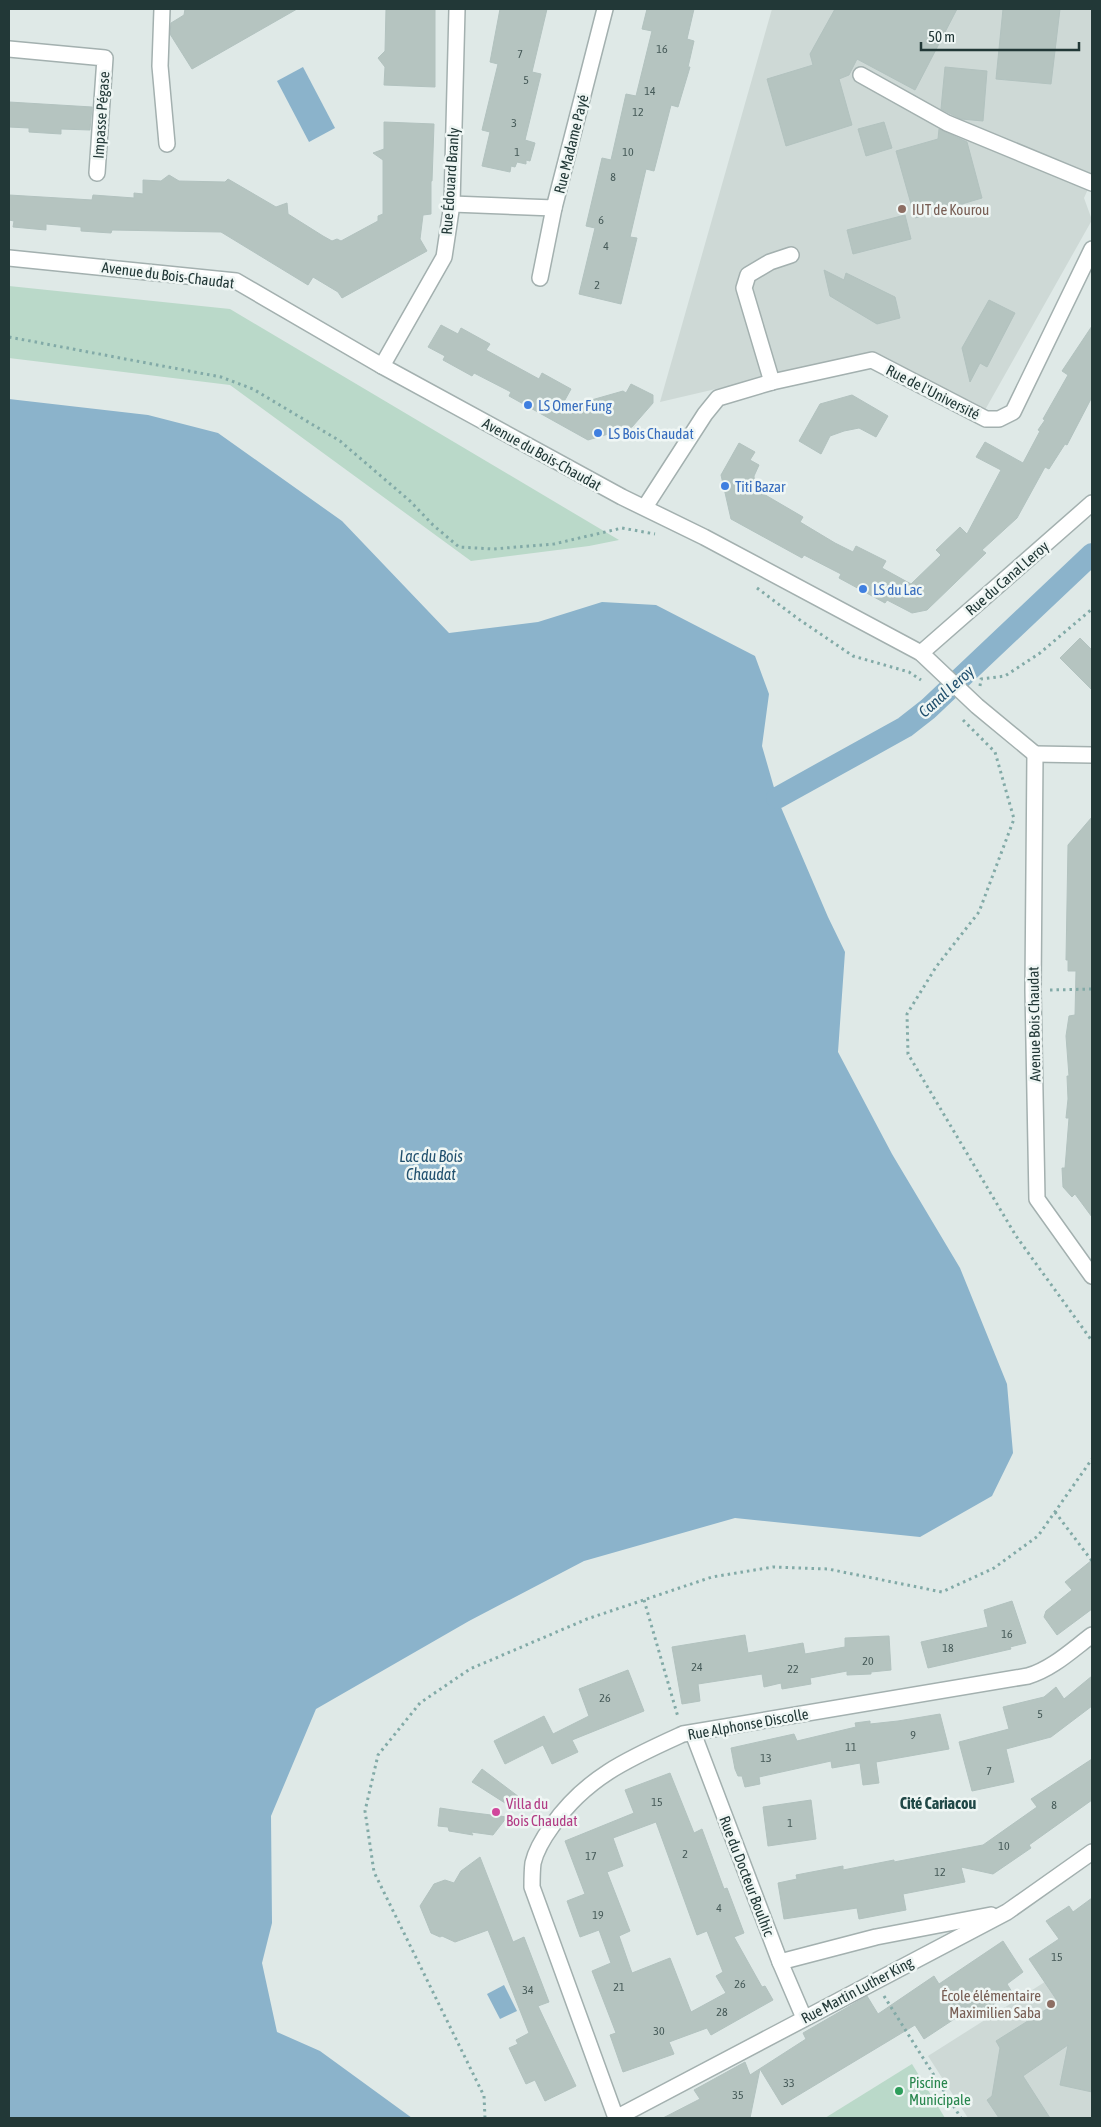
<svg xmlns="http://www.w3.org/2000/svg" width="1101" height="2127" viewBox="0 0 1101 2127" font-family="'Asap Condensed',sans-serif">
	<rect width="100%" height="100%" fill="#dfe9e7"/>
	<g fill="#ced9d6">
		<path d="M772,9h320v171l-8,18 8,22 -107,190 -111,-58 -214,50z"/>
		<path d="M1092,1952v166h-124l-40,-62z"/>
	</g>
	<g fill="#bad9c9">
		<path d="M9,286l221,23 389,231 -30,6 -118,15 -241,-176 -221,-27z"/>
		<path d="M912,2064l33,54h-120z"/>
	</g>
	<g fill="#8bb3cb">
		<path d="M303,67l32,61 -26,14 -32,-61z"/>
		<path d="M9,399l139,16 70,18 124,88 107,112 89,-11 64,-20 54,3 99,51 14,38 -7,52 15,52 51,119 17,35 -7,100 54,102 68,114 47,116 6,69 -21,43 -72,41 -185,-19 -151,43 -115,60 -153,88 -45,107 1,107 -10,40 15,69 43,19 92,67h-403z"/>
		<path d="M504,1985l13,26 -17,8 -13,-25z"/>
	</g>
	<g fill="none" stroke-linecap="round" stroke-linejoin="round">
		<path stroke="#8bb3cb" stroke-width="22" d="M777,798l128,-71 23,-18 164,-155"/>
	</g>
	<g fill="#b5c4c0" stroke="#b2c2bf" fill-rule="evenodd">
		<path d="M185,9h112l-105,60 -22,-35 1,-11 13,-8z"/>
		<path d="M386,9h49v78l-51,-2 1,-18 -7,-9 7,-7z"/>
		<path d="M500,9h47l-15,63 9,2 -16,66 10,3 -5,18 -4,-1v4l-9,-2 -2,5 -4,-1 -1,6 -28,-6 8,-34 -8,-2 16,-66 -8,-2z"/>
		<path d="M647,9h47l-7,30 7,2 -6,26h2l-12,40 -7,-2 -17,66 -8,-2 -16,68 7,1 -16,66 -42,-10 16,-66 -9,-2 16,-68 9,2 15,-66 10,2 16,-65 -10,-2z"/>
		<path d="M835,9h122l-42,81 -58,-31 -8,16 -10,4 13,46 -66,21 -19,-67 46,-14 -3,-11z"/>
		<path d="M1003,9h57l-9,75 -55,-5z"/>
		<path d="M945,67l42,4 -4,50 -22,-2 -20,-10z"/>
		<path d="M9,102l83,5 -2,23 -29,-1v5l-32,-2v-4l-20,-1z"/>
		<path d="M384,122l50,2 -2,57h-1v33l-8,1 -3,24 7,12 -85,47 -4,-6 -25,-15 -5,8 -87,-53 -109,-2 -1,3 -30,-2v-4l-35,-3v6l-33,-3 1,-6 -5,-1v-25l83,5 1,-5 41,3v-5l9,1v-14l18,1 8,-6 10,6 46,1 3,-3 48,28 11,-4 1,11 35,22 9,5 5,-2 4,2 37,-20v-5l5,-2v-54l-10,-7 11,-4z"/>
		<path d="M884,122l8,26 -26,8 -8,-27z"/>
		<path d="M939,129l28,13 15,56 -67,20 -19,-67 42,-12z"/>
		<path d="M905,215l6,24 -58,15 -6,-24z"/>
		<path d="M824,270l20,10 2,-7 49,24 5,21 -23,6 -47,-28z"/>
		<path d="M989,300l26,13 -28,54 -7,-4 -10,19 -8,-34z"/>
		<path d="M441,325l17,9 3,-6 29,16 -4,6 53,29 3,-6 29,16 -11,20 63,-18 3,2 5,-9 22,11v8l-21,24 -44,13 -79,-44 2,-4 -37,-19 -2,3 -29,-16 2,-4 -17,-9z"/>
		<path d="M1092,326v71l-25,48 -2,-1 -16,25 -4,-2 -28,51 -35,32 4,3 -59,57 -15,3 -25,-13 -2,3 -46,-25 2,-4 -37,-19 -2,3 -71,-39 -10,-44 18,-32 16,9 -5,8 9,5 -5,11 1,13 48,28 -3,5 35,21 18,9 3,-6 30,15 -4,7 29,16 30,-29 -5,-5 24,-23 7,7 34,-64 -25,-13 9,-15 38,21 17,-32 -2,-1 7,-10 -2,-1 25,-44 -6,-4z"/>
		<path d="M852,395l36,21 -12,21 -17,-9 -15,3 -14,5 -9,18 -22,-13 21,-37z"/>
		<path d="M1080,638l12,12v40l-32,-32z"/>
		<path d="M1092,817v400l-17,-23 -3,3 -9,-10 -1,-19h3l4,-50h-3l2,-19 -1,-23h2l-3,-40 3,-20 6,-1 1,-44h-8v-11h-2l2,-115z"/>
		<path d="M1092,1560v49l-35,26 -13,-18 2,-6 26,-21 -7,-8z"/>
		<path d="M1012,1601l14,42 -16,4 1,2 -83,19 -7,-26 67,-15 -4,-17z"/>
		<path d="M745,1635l3,18 55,-10 2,11 40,-7v-9l44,-2 2,34 -20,2v2l-24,1v-4l-37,7 1,6 -29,5 -1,-6 -17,4 -2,-13 -64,10 2,17 -18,3 -10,-57z"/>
		<path d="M628,1670l16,41 -72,29 6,12 -26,12 -9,-19 -38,19 -11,-23 50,-25 9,18 36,-18 -10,-27z"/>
		<path d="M1092,1676v30l-41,31 -45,12 8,33 -42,9 -13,-49 50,-13 -6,-22 41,-10 12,-10 8,12z"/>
		<path d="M940,1714l9,35 -73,13 3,21 -16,2 -3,-22 -28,5 -1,-7 -72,16 1,7 -15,3 -3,-11h-4l-3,-7 -4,-21 63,-14 3,7 59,-14 -1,-4 15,-2v3l28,-3z"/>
		<path d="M1092,1759v41l-63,45 2,3 -38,26 -32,-7 4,15 -62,12 3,16 -47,9 -2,-11 -73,11 -6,-36 19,-4 -1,-4 47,-9v4l51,-10v2l89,-17 54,-38 -6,-8z"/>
		<path d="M482,1769l41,31 -7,10 -44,-28z"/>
		<path d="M670,1773l24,60 8,-4 22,60 3,-1 17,45 -10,4 28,50 3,-1 8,14 -62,35 -4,-7 -38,14 5,12 -51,18 -13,-37 6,-2 -24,-62 19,-8 -12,-33 -19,7 -13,-36 18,-7 -20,-53 69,-28 -9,-23zM656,1822l41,113 10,-4 16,41 -7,4 10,17 -35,19 -21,-54 -38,15 -13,-37 11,-5 -23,-59 16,-6 -10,-28z"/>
		<path d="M811,1800l5,39 -48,7 -5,-39z"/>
		<path d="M440,1808l19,3 48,6 -14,18 -22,-3 2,3 -24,-4 -1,-4 -10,-1z"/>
		<path d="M480,1857l33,85 11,-5 25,65 -11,4 38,80 -31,15 -10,-21 -9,4 -17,-36 9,-4 -2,-4 13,-7 -41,-103 -33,12 -13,-6 -2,1 -9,-4 -11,-27 14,-22 11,-4 9,3 7,-12z"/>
		<path d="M1092,1898v194l-32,-7 8,-40 -45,31 27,42h-51l-12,-18 5,-4 8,-48 -4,-7 62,-39 -29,-43 30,-20 -13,-18 23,-15 4,6z"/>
		<path d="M1003,1941l20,31 -16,12 5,8 -39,26 -5,-8 -44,29 -9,-14 -133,80 -22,-36 -10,49h-87l37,-19 -6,-9 51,-28 5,13 56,-36 -3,-6 64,-37 11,18 56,-38 5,8z"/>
	</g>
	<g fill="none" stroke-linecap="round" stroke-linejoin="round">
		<g stroke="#a3b0af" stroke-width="18">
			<g id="minor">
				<path d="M162,9l-2,57 7,78"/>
				<path d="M9,49l96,9 -8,115"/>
				<path d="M861,75l86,48 145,60"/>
				<path d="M452,204l102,4 51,-199"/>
				<path d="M9,258l227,23 146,85 240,131 82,40 217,116 56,53 58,48"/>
				<path d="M540,278l14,-70"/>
				<path d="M382,366l62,-109 8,-53 5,-195"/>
				<path d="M772,382l-28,-94 4,-13 22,-13 21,-7"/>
				<path d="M645,507l60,-93 13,-16 54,-16 100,-22 114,59h13l14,-7 79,-163"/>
				<path d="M921,653l171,-150"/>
				<path d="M1035,754l-2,236 4,209 55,77"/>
				<path d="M1035,754l57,1"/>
				<path d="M1092,1635c-20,15 -40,34 -64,41l-345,58c-53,24 -97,43 -131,92 -8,11 -16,24 -19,37 -1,8 -1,16 -1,24l84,231 391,-206 85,-60"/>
				<path d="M693,1733l87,229 24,56"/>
				<path d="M780,1962l96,-25 115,-22"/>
			</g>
		</g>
		<g stroke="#82aaa7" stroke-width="3" stroke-dasharray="2.5 4" stroke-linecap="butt">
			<path d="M9,337l212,40 32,12 87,52 70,60 23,24 26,22 34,2 61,-5 68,-16 33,6"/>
			<path d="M757,588l40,30 56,38 56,16 12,8"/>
			<path d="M980,686l1,-7 24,-3 35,-23 52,-44"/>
			<path d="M963,720l32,32 19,67 -35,93 -43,55 -29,47 1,40 108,182 76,105"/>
			<path d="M1050,990l42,-1"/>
			<path d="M1055,1512l37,49"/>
			<path d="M644,1600l34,117"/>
			<path d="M884,1996l77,122"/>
			<path d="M485,2118l-1,-22 -110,-224 -9,-61 13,-56 42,-52 50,-34 117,-50 125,-42 61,-10 55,2 114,23 52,-24 44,-32 54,-77"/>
		</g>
		<use href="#minor" stroke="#fff" stroke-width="15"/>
	</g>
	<g fill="#8d6e63" stroke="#eff6f4" stroke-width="2">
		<circle cx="902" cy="209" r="5"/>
		<circle cx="1051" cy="2004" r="5"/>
	</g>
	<g fill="#3f7fe0" stroke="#eff6f4" stroke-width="2">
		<circle cx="528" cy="405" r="5"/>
		<circle cx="598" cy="433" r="5"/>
		<circle cx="725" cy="486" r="5"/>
		<circle cx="863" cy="589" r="5"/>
	</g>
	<circle fill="#d1479c" stroke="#eff6f4" stroke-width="2" cx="496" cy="1812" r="5"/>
	<circle fill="#2e9e5b" stroke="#eff6f4" stroke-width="2" cx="899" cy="2091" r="5"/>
	<g text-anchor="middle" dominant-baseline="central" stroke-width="5" stroke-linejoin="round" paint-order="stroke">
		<g font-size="12" fill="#475b59">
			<text x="662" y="49">16</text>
			<text x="520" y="54">7</text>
			<text x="526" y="80">5</text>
			<text x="650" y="91">14</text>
			<text x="638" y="112">12</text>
			<text x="514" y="123">3</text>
			<text x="517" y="152">1</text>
			<text x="628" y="152">10</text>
			<text x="613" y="177">8</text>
			<text x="601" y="220">6</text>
			<text x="606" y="246">4</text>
			<text x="597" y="285">2</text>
			<text x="1007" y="1634">16</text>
			<text x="948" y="1648">18</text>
			<text x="868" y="1661">20</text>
			<text x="697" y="1667">24</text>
			<text x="793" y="1669">22</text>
			<text x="605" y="1698">26</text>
			<text x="1040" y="1714">5</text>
			<text x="913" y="1735">9</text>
			<text x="851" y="1747">11</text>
			<text x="766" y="1758">13</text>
			<text x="989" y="1771">7</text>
			<text x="657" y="1802">15</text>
			<text x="1054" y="1805">8</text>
			<text x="790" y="1823">1</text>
			<text x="1004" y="1846">10</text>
			<text x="685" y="1854">2</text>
			<text x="591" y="1856">17</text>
			<text x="940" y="1872">12</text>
			<text x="719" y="1908">4</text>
			<text x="598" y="1915">19</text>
			<text x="1057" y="1957">15</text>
			<text x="740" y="1984">26</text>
			<text x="619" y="1987">21</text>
			<text x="528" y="1990">34</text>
			<text x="722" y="2012">28</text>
			<text x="659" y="2031">30</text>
			<text x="789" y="2083">33</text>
			<text x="738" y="2095">35</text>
		</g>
		<g font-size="15" fill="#223837" stroke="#eff6f4">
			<text transform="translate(101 115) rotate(-86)">Impasse Pégase</text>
			<text transform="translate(571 144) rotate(-76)">Rue Madame Payé</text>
			<text transform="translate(450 181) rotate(-86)">Rue Édouard Branly</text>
			<text transform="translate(168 275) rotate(7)">Avenue du Bois-Chaudat</text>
			<text transform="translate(933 392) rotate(27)">Rue de l'Université</text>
			<text transform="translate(542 454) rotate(29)">Avenue du Bois-Chaudat</text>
			<text transform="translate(1007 578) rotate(-41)">Rue du Canal Leroy</text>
			<text transform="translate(1034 1024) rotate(-91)">Avenue Bois Chaudat</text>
			<text transform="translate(748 1724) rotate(-10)">Rue Alphonse Discolle</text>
			<text transform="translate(747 1876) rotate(69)">Rue du Docteur Boulhic</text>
			<text transform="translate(857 1990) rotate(-28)">Rue Martin Luther King</text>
		</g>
		<g font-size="15" fill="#785e54" stroke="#eff6f4" text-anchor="start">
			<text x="912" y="209">IUT de Kourou</text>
			<text x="1041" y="1995" text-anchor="end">École élémentaire<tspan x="1041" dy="17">Maximilien Saba</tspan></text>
		</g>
		<g font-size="15" fill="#366cbe" stroke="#eff6f4" text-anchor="start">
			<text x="538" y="405">LS Omer Fung</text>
			<text x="608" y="433">LS Bois Chaudat</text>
			<text x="735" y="486">Titi Bazar</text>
			<text x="873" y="589">LS du Lac</text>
		</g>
		<g font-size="15" fill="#b23c85" stroke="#eff6f4" text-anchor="start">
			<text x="506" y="1803">Villa du<tspan x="506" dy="17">Bois Chaudat</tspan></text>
		</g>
		<g font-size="15" fill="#27864d" stroke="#eff6f4" text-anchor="start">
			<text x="909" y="2082">Piscine<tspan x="909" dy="17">Municipale</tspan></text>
		</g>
		<g font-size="16" font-style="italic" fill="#21506e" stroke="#eff6f4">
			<text transform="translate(946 691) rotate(-42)">Canal Leroy</text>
			<text x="431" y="1156">Lac du Bois<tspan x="431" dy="18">Chaudat</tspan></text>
		</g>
		<g font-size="16" font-weight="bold" fill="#204847" stroke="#eff6f4">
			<text x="938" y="1803">Cité Cariacou</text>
		</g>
	</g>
	<rect width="1101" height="2127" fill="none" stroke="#223837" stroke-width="20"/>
	<path d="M921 42v8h158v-8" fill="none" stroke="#223837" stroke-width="2.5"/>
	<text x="928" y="42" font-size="15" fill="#223837" stroke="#eff6f4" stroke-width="4" paint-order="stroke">50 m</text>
</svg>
